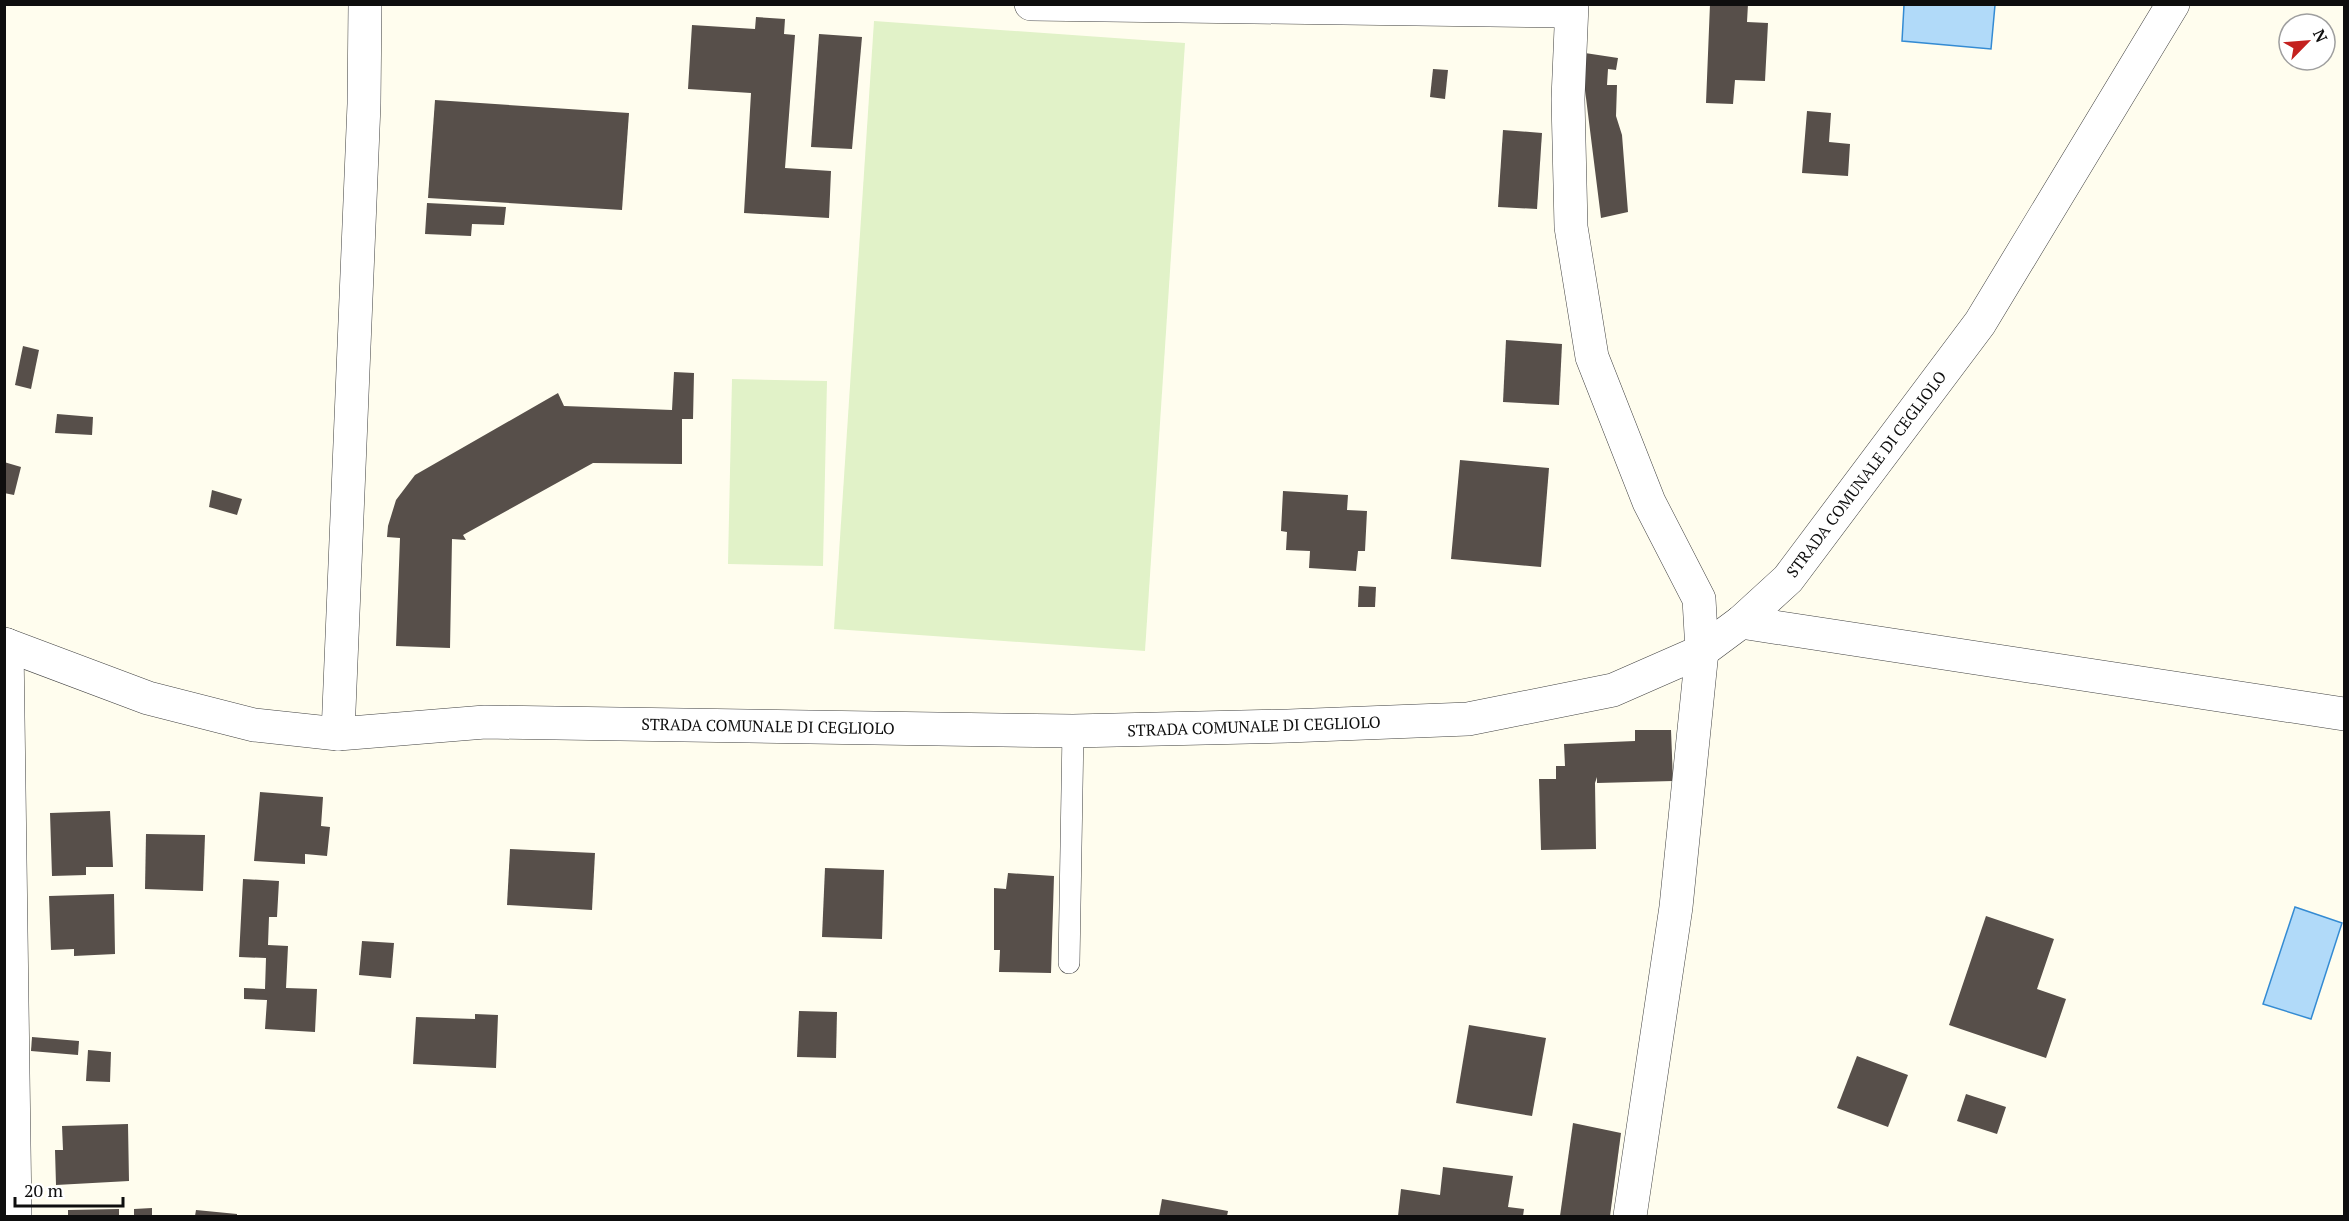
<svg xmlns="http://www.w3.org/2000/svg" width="2349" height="1221" viewBox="0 0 2349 1221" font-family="'PT Serif',serif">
	<rect width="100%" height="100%" fill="#fffdee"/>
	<g fill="#e1f2c8">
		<path d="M874,21l311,22 -40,608 -311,-22z"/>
		<path d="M732,379l95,2 -4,185 -95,-2z"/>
	</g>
	<g fill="#b1daf9" stroke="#348bd3" stroke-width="1.5">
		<path d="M1904,5h91l-4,44 -89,-8z"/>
		<path d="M2295,907l47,16 -31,96 -48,-15z"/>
	</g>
	<g fill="#574f4a">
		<path d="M1710,4h38l-1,18 21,1 -3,58 -30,-1 -2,24 -27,-1z"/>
		<path d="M756,17l29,2 -1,15 11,1 -10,133 46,3 -2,47 -85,-5 7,-120 -63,-4 4,-64 63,4z"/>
		<path d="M819,34l43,3 -10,112 -41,-2z"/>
		<path d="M1585,53l33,5 -2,12 -8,-1 -1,16h10l-1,31 6,19 6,77 -27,6 -17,-136z"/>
		<path d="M1433,69l15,1 -3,29 -15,-2z"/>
		<path d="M435,100l194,13 -7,97 -194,-12z"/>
		<path d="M1807,111l24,2 -2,29 21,2 -2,32 -46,-3z"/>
		<path d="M1503,130l39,3 -5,76 -39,-2z"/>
		<path d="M427,203l79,4 -2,18 -32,-1 -1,12 -46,-2z"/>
		<path d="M1506,340l56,4 -3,61 -56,-3z"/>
		<path d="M23,346l16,4 -8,39 -16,-4z"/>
		<path d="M674,372l20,1 -1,46h-11v45l-89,-1 -130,72 3,5 -14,-1 -2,109 -54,-2 4,-108 -13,-1 1,-11 8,-26 19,-25 143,-82 6,13 108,4z"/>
		<path d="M57,414l36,3 -1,18 -37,-2z"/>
		<path d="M1460,460l89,8 -8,99 -90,-8z"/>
		<path d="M4,462l17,5 -7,28 -10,-2z"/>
		<path d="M212,490l30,9 -5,16 -28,-8z"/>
		<path d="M1283,491l65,4 -1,15 20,1 -2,40h-7l-2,20 -47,-3 1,-17 -24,-1 1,-18 -6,-1z"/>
		<path d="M1359,586l17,1 -1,20h-17z"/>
		<path d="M1635,730h36l2,51 -76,2v-6l-2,6 1,66 -55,1 -2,-71h17v-13h9l-1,-22 71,-3z"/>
		<path d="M260,792l63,5 -2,29 9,1 -3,29 -22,-2v10l-51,-3z"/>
		<path d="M110,811l3,56h-27v8l-34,1 -2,-63z"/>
		<path d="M146,834l59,1 -2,56 -58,-2z"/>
		<path d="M510,849l85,4 -3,57 -85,-5z"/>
		<path d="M825,868l59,2 -2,69 -60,-2z"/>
		<path d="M1008,873l46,3 -3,97 -52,-1 1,-22h-6v-62l12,1z"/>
		<path d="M243,879l36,2 -2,36h-8l-1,28 20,1 -2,42 31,1 -2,43 -50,-3 2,-29 -23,-1v-11l21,1 1,-31 -27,-1z"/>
		<path d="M114,894l1,60 -41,2v-7l-23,1 -2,-54z"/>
		<path d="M1986,916l68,23 -17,50 29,10 -20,59 -97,-33z"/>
		<path d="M362,941l32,2 -3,35 -32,-3z"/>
		<path d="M799,1011l38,1 -1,46 -39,-1z"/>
		<path d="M475,1014l23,1 -2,53 -83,-4 3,-47 59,2z"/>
		<path d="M1469,1025l77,13 -14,78 -76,-13z"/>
		<path d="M32,1037l47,4 -1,14 -47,-4z"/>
		<path d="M88,1050l23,2 -1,30 -24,-1z"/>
		<path d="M1857,1056l51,19 -20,52 -51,-19z"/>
		<path d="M1966,1094l40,13 -9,27 -40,-13z"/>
		<path d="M1573,1123l48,10 -11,83h-50z"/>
		<path d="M128,1124l1,57 -73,4 -1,-35h8l-1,-24z"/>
		<path d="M1443,1167l70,9 -5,31 16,2 -1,7h-125l3,-27 39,6z"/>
		<path d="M1162,1199l66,12 -1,5h-68z"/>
		<path d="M152,1208v8h-18v-7z"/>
		<path d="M119,1209v7h-51v-6z"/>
		<path d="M196,1210l41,4v2h-42z"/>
	</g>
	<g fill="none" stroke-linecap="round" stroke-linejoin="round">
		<g stroke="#414141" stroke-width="22">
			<path id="lane" d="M1069,963l4,-232"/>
		</g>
		<g stroke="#414141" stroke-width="34">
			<g id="street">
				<path d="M1031,4l539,7"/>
				<path d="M1572,4l-4,95 3,128 21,130 57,145 50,97 3,52 -26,256 -46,309"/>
				<path d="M1741,622l603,92"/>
				<path d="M4,644l144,54 106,27 84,9 147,-12 588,9 215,-5 180,-7 145,-29 89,-39 39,-29 47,-43 192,-256 193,-319"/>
				<path d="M7,645l8,571"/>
				<path d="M338,734l26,-630 1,-100"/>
			</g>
		</g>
		<use href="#lane" stroke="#fff" stroke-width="21"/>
		<use href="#street" stroke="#fff" stroke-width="33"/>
	</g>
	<g text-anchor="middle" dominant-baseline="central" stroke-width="6" stroke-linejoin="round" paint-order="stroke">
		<g font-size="16" fill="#0e0e0e" stroke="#fff">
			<text transform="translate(1866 474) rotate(-53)">STRADA COMUNALE DI CEGLIOLO</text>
			<text transform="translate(768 726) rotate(1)">STRADA COMUNALE DI CEGLIOLO</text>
			<text transform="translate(1254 726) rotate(-2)">STRADA COMUNALE DI CEGLIOLO</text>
		</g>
	</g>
	<rect width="2349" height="1221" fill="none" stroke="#0e0e0e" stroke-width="12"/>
	<g transform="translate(2307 42) rotate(65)"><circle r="28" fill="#ffffff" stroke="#9f9f9f" stroke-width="1.5"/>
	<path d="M0-4.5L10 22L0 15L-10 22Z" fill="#c4211f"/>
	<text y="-9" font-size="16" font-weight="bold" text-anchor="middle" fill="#0e0e0e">N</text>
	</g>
	<path d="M15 1197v9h108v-9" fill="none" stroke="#0e0e0e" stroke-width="3"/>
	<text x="24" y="1197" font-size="18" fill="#0e0e0e" stroke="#ffffff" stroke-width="4.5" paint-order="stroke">20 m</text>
</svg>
